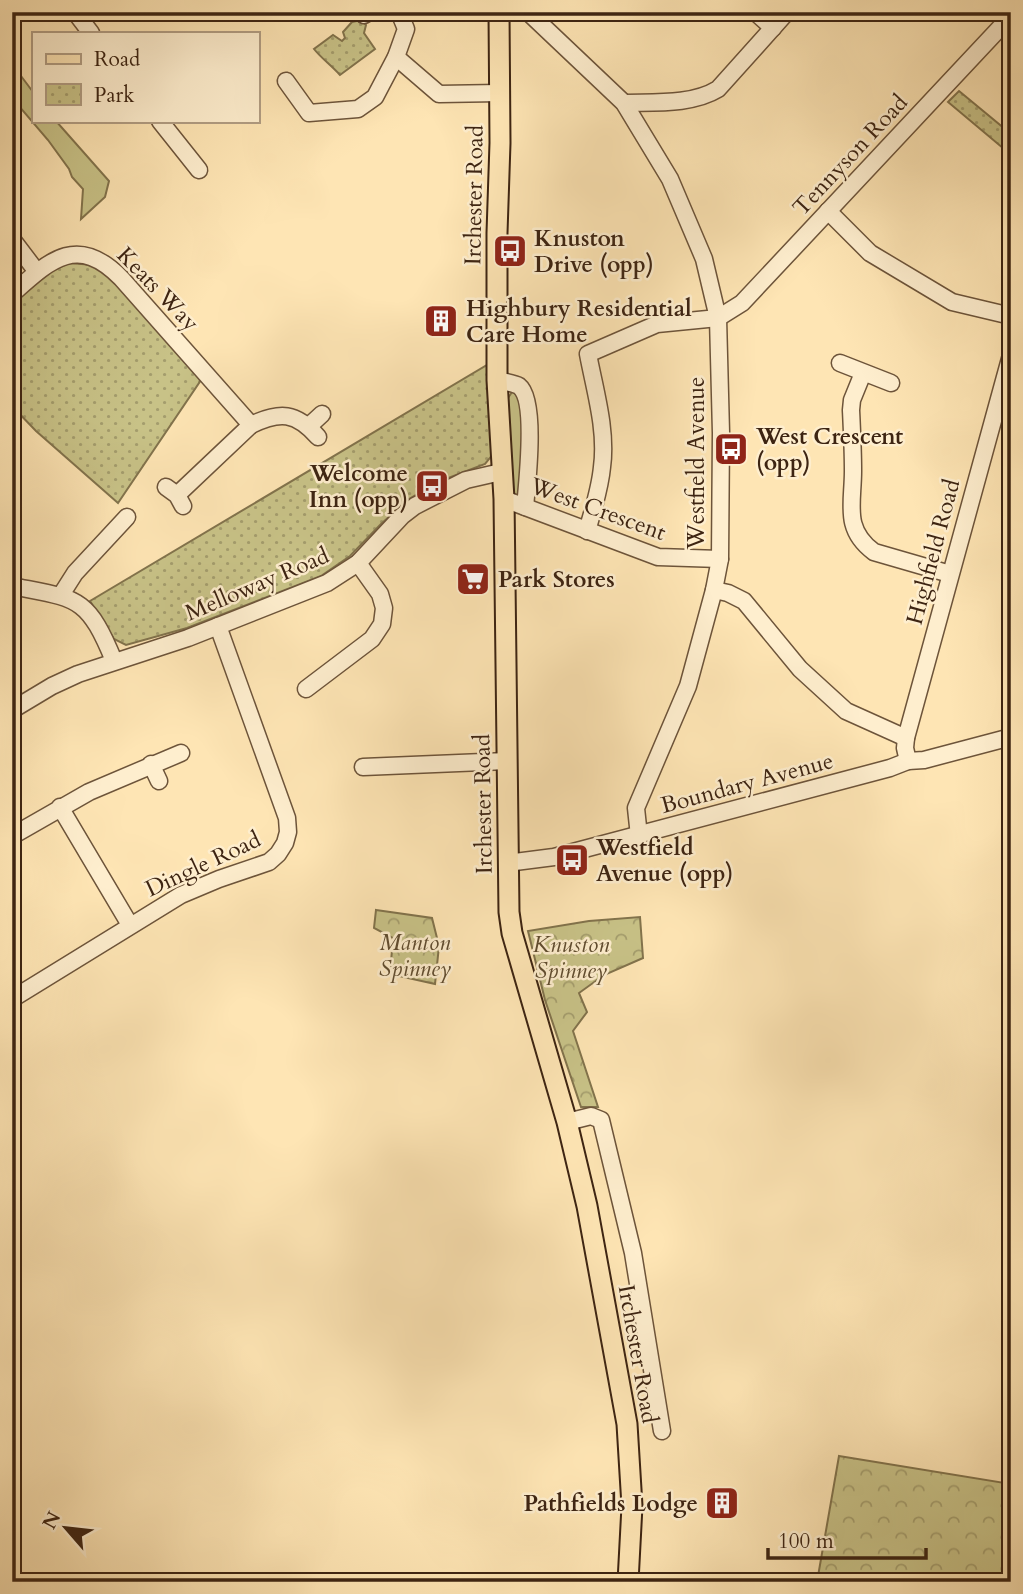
<svg xmlns="http://www.w3.org/2000/svg" width="1023" height="1594" viewBox="0 0 1023 1594" font-family="Cardo,serif">
	<defs>
		<pattern id="forest-crowns" width="20" height="18" patternUnits="userSpaceOnUse" patternTransform="scale(1.75)"><rect width="20" height="18" fill="#c8c287"/><path d="M2 6a3 3 0 1 1 6 0M12 15a3 3 0 1 1 6 0" fill="none" stroke="#a49d6d"/></pattern>
		<pattern id="park-dots" width="8" height="8" patternUnits="userSpaceOnUse" patternTransform="scale(1.75)"><rect width="8" height="8" fill="#c8c287"/><path d="M2 2h.1M6 6h.1" fill="none" stroke="#a49d6d" stroke-width="1.8" stroke-linecap="round"/></pattern>
	</defs>
	<rect width="100%" height="100%" fill="#fee5b4"/>
	<filter id="stains"><feTurbulence type="fractalNoise" baseFrequency=".00286" numOctaves="4"/><feColorMatrix values="0 0 0 0 .2 0 0 0 0 .09 0 0 0 0 .02 0 0 0 .5 -.17"/></filter>
	<radialGradient id="worn" r=".72"><stop offset=".6" stop-color="#630" stop-opacity="0"/><stop offset="1" stop-color="#630" stop-opacity=".3"/></radialGradient>
	<g fill="#c8c287" stroke="#82734c" stroke-width="2">
		<path d="M12,64l21,28v29h23l53,60 -4,16 -24,22 2,-30 -11,-12 -3,-8 -21,-29 -36,-42z"/>
		<path d="M512,392l5,1 9,36 -5,66 -3,1 -5,-2 -4,-11 -1,-85z"/>
	</g>
	<g fill="url(#forest-crowns)" stroke="#82734c" stroke-width="2">
		<path d="M376,910l56,8 7,28 -4,38 -45,-10 3,-36 -19,-10z"/>
		<path d="M640,917l3,41 -39,17 -25,18 8,19 -14,19 25,76h-17l-36,-107 -17,-69 61,-10z"/>
		<path d="M839,1456l172,28v98h-194z"/>
	</g>
	<g fill="url(#park-dots)" stroke="#82734c" stroke-width="2">
		<path d="M361,20l5,5 -2,8 11,16 -35,26c-9,-10 -19,-17 -26,-26l19,-14 9,6 3,-3 -2,-6 9,-10z"/>
		<path d="M959,91l52,43 -1,20 -62,-52z"/>
		<path d="M69,263l25,2 15,10 92,105 -83,123 -82,-72 -24,-25v-101l35,-32z"/>
		<path d="M492,362l2,91 -9,11 -47,18 -29,17 -28,25 -31,32 -29,20 -134,52 -61,17 -12,-6 -24,-38z"/>
	</g>
	<g fill="none" stroke-linecap="round" stroke-linejoin="round">
		<g stroke="#6d543a" stroke-width="19">
			<g id="minor">
				<path d="M75,12l16,21"/>
				<path d="M528,12l96,91 46,76 34,80 14,59 3,115 -1,126 -6,31 -26,96 -52,122 3,28"/>
				<path d="M755,12l18,16"/>
				<path d="M364,15l5,-3"/>
				<path d="M396,57l43,37 60,-1"/>
				<path d="M286,81l23,32 49,-4 17,-12 21,-40 10,-28 -7,-17"/>
				<path d="M624,103c30,-1 68,2 94,-14l69,-77"/>
				<path d="M160,121l39,49"/>
				<path d="M828,211l42,42 82,49 59,14"/>
				<path d="M12,239l25,33"/>
				<path d="M12,294c37,-33 65,-61 109,-16l130,147"/>
				<path d="M840,363l51,20"/>
				<path d="M863,373l-11,27 -1,10c1,21 2,41 2,61 0,33 -10,58 21,81l76,22"/>
				<path d="M497,380c7,2 17,3 22,6 18,14 8,99 6,121"/>
				<path d="M309,426l13,-12"/>
				<path d="M166,487l11,8 6,11"/>
				<path d="M177,495l74,-70c29,-14 45,-13 67,12"/>
				<path d="M504,499l154,58 62,2"/>
				<path d="M587,531c6,-21 13,-42 15,-64 5,-37 -7,-76 -14,-113l69,-30 61,-6 24,-15 269,-287"/>
				<path d="M12,586c65,13 75,9 102,75"/>
				<path d="M714,590l14,3 16,8 56,68 46,42 60,27"/>
				<path d="M61,595l14,-22 52,-56"/>
				<path d="M306,689l66,-50 10,-15 2,-16 -4,-14 -22,-31"/>
				<path d="M12,710l40,-24 26,-12 110,-36 139,-55 31,-20 44,-47 13,-10 51,-26 35,-8"/>
				<path d="M908,761l-3,-13 1,-10 105,-383"/>
				<path d="M151,764l8,17"/>
				<path d="M363,767l144,-6"/>
				<path d="M60,807l70,118"/>
				<path d="M12,836l77,-44 92,-39"/>
				<path d="M507,863l47,-6 336,-89 18,-7 16,-1 87,-23"/>
				<path d="M12,999l169,-104 38,-16 50,-17 9,-8 7,-11 3,-11 -1,-14 -69,-192"/>
				<path d="M567,1122l24,-6 10,4 32,133 29,178"/>
			</g>
		</g>
		<g stroke="#3d2412" stroke-width="23">
			<path id="major" d="M499,12l1,131 -3,90v147l7,119 5,413 3,21 55,189 20,84 40,218 5,82 -4,76"/>
		</g>
		<use href="#minor" stroke="#feeece" stroke-width="16"/>
		<use href="#major" stroke="#fee5b4" stroke-width="19"/>
	</g>
	<defs>
		<g id="bus-square" transform="scale(1.75)"><rect x="-9" y="-9" width="18" height="18" rx="4" fill="#8f2418" stroke="#feeece"/><path d="M-5-6H5V4H4V6H2V4H-2V6H-4V4H-5ZM-3.5-4V0h7V-4ZM-3.5 1.2v1.5H-2V1.2ZM2 1.2v1.5H3.5V1.2Z" fill="#fff"/></g>
		<g id="building-square" transform="scale(1.75)"><rect x="-9" y="-9" width="18" height="18" rx="4" fill="#8f2418" stroke="#feeece"/><path d="M-4-6H4V6H1V3H-1V6H-4ZM-2.5-4.3h1.7v1.8h-1.7ZM.8-4.3h1.7v1.8H.8ZM-2.5-1h1.7V.8h-1.7ZM.8-1h1.7V.8H.8Z" fill="#fff"/></g>
		<g id="supermarket-square" transform="scale(1.75)"><rect x="-9" y="-9" width="18" height="18" rx="4" fill="#8f2418" stroke="#feeece"/><path d="M-6-5.5h2.5l.6 2H6L4.5 2H-2.5L-4.4-4H-6ZM-1.5 3.2a1.3 1.3 0 1 0 .1 0ZM3 3.2a1.3 1.3 0 1 0 .1 0Z" fill="#fff"/></g>
	</defs>
	<g fill-rule="evenodd">
		<use href="#bus-square" x="510" y="251"/>
		<use href="#building-square" x="441" y="321"/>
		<use href="#bus-square" x="731" y="449"/>
		<use href="#bus-square" x="432" y="486"/>
		<use href="#supermarket-square" x="473" y="579"/>
		<use href="#bus-square" x="572" y="860"/>
		<use href="#building-square" x="722" y="1503"/>
	</g>
	<g text-anchor="middle" dominant-baseline="central" stroke-width="5" stroke-linejoin="round" paint-order="stroke">
		<g font-size="23" fill="#3d2412" stroke="#feeece">
			<text transform="translate(850 155) rotate(-47)">Tennyson Road</text>
			<text transform="translate(474 195) rotate(-89)">Irchester Road</text>
			<text transform="translate(158 289) rotate(46)">Keats Way</text>
			<text transform="translate(696 463) rotate(-90)">Westfield Avenue</text>
			<text transform="translate(598 509) rotate(20)">West Crescent</text>
			<text transform="translate(933 552) rotate(-75)">Highfield Road</text>
			<text transform="translate(257 584) rotate(-23)">Melloway Road</text>
			<text transform="translate(747 783) rotate(-15)">Boundary Avenue</text>
			<text transform="translate(483 804) rotate(-91)">Irchester Road</text>
			<text transform="translate(203 864) rotate(-25)">Dingle Road</text>
			<text transform="translate(638 1354) rotate(80)">Irchester Road</text>
		</g>
		<g font-size="23" font-weight="bold" fill="#3d2412" stroke="#feeece" text-anchor="start">
			<text x="534" y="238">Knuston<tspan x="534" dy="26">Drive (opp)</tspan></text>
			<text x="466" y="308">Highbury Residential<tspan x="466" dy="26">Care Home</tspan></text>
			<text x="756" y="436">West Crescent<tspan x="756" dy="26">(opp)</tspan></text>
			<text x="408" y="473" text-anchor="end">Welcome<tspan x="408" dy="26">Inn (opp)</tspan></text>
			<text x="498" y="579">Park Stores</text>
			<text x="596" y="847">Westfield<tspan x="596" dy="26">Avenue (opp)</tspan></text>
			<text x="698" y="1503" text-anchor="end">Pathfields Lodge</text>
		</g>
		<g font-size="23" font-style="italic" fill="#604c2f" stroke="#feeece">
			<text x="415" y="942">Manton<tspan x="415" dy="26">Spinney</tspan></text>
			<text x="571" y="944">Knuston<tspan x="571" dy="26">Spinney</tspan></text>
		</g>
	</g>
	<rect width="1023" height="1594" fill="none" stroke="#fee5b4" stroke-width="42"/>
	<rect x="14" y="14" width="995" height="1566" fill="none" stroke="#3d2412" stroke-width="3.5"/>
	<rect x="21" y="21" width="981" height="1552" fill="none" stroke="#3d2412" stroke-width="2"/>
	<rect x="32" y="32" width="228" height="91" fill="#feeece" stroke="#b19d83" stroke-width="2"/>
	<rect x="46" y="54" width="35" height="10" fill="#fee5b4" stroke="#b19d83" stroke-width="2"/>
	<text x="94" y="66" font-size="21" fill="#3d2412">Road</text>
	<rect x="46" y="84" width="35" height="21" fill="url(#park-dots)" stroke="#b19d83" stroke-width="2"/>
	<text x="94" y="102" font-size="21" fill="#3d2412">Park</text>
	<g transform="translate(66 1528) rotate(298)" stroke="#feeece" stroke-width="5" paint-order="stroke">
	<path d="M0-5L12 26L0 18L-12 26Z" fill="#3d2412"/>
	<text y="-10" font-size="19" font-weight="bold" text-anchor="middle" fill="#3d2412">N</text>
	</g>
	<path d="M768 1548v10h158v-10" fill="none" stroke="#3d2412" stroke-width="3.5"/>
	<text x="778" y="1548" font-size="21" fill="#3d2412" stroke="#feeece" stroke-width="5" paint-order="stroke">100 m</text>
	<rect width="100%" height="100%" filter="url(#stains)"/>
	<rect width="100%" height="100%" fill="url(#worn)"/>
</svg>
